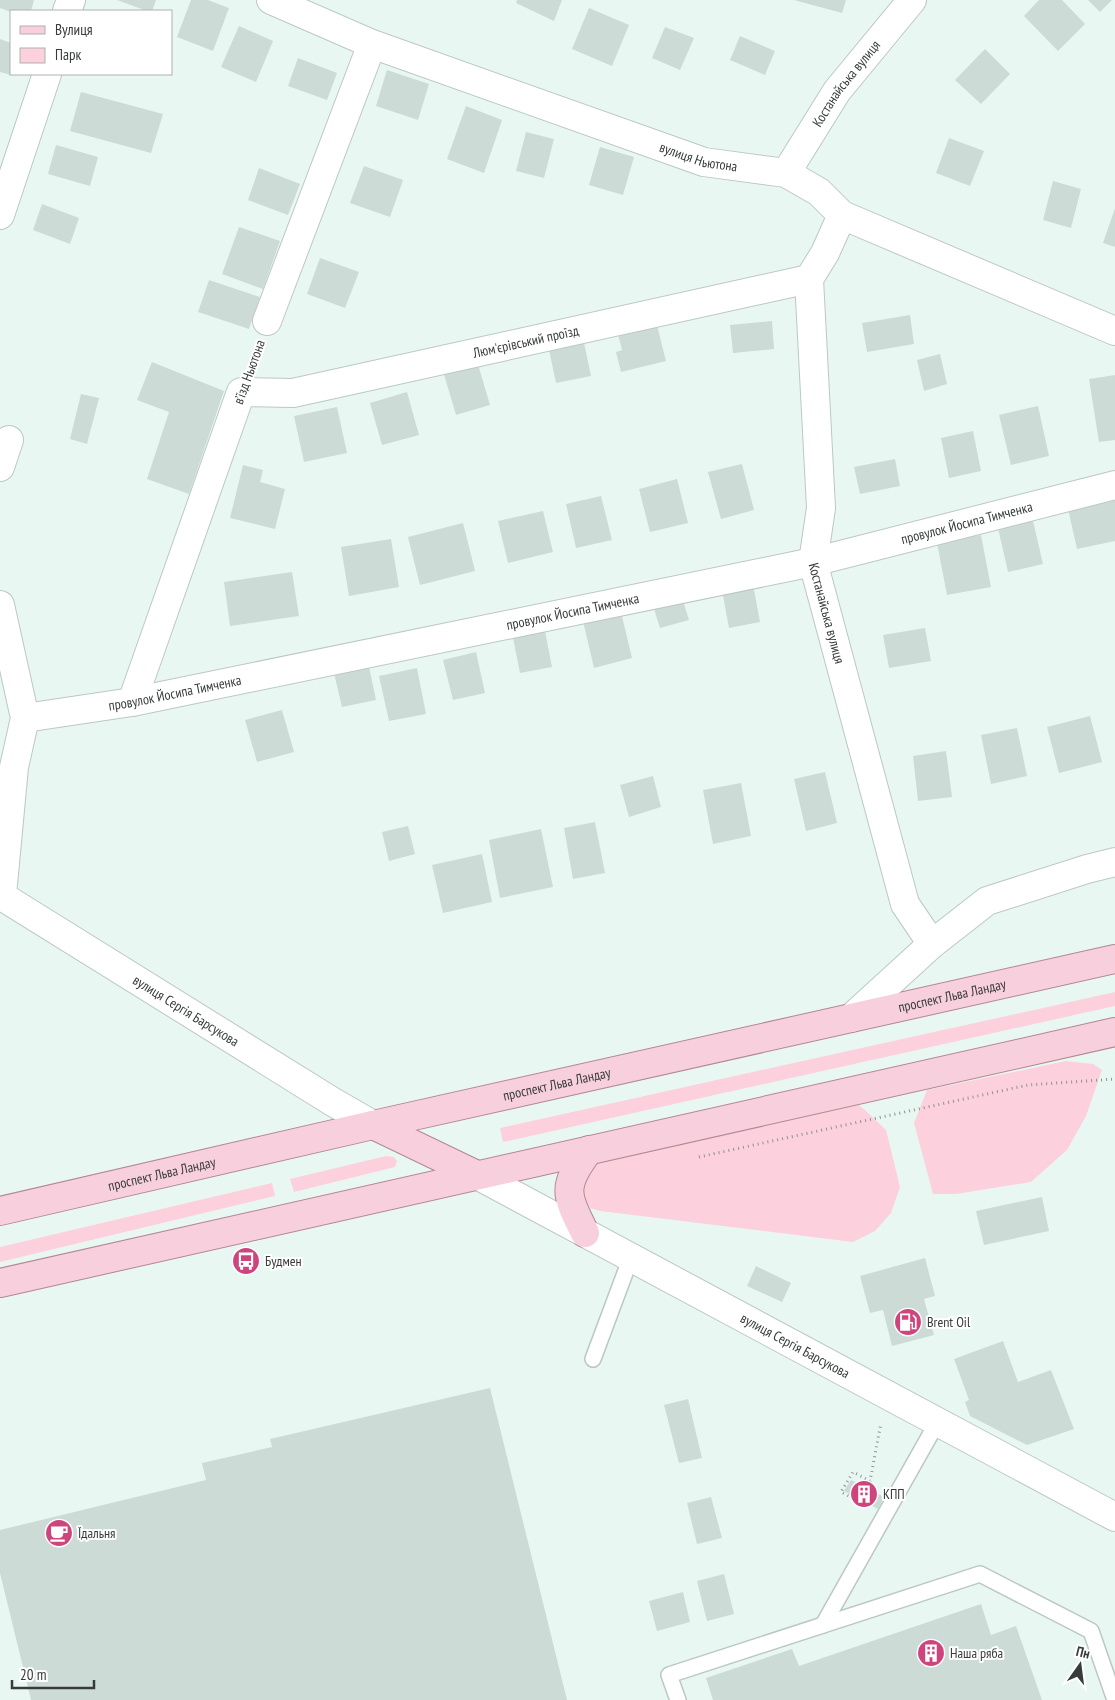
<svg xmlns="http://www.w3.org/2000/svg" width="1115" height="1700" viewBox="0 0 1115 1700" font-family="'PT Sans Narrow',sans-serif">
	<rect width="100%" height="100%" fill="#e9f7f3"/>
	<g fill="#fdd0dd">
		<path d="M1115,992v14l-612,136 -3,-14z"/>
		<path d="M1066,1061l27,3 9,6 -16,46 -19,34 -36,32 -75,12h-23l-19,-71 13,-33z"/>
		<path d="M856,1103l9,7 21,20 14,57 -9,26 -16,18 -22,11 -253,-31 -10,-3 -7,-14 2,-22 6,-9z"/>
		<path d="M386,1156l8,1 3,4 -2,6 -101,25 -4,-13z"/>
		<path d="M272,1183l3,13 -275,66v-15z"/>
	</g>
	<g fill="#cddbd7">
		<path d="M0,0h34l-3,11 -20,1 -11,-4z"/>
		<path d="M117,0h39l-4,11h-5z"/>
		<path d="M191,0h17l21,8 -16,43 -36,-14z"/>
		<path d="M517,0h45l-8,21 -38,-18z"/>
		<path d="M794,0h52l-4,13z"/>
		<path d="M1039,0h23l23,24 -27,27 -34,-35z"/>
		<path d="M1088,0h24l-12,12z"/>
		<path d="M589,8l40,17 -17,41 -40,-17z"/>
		<path d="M239,26l34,15 -17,41 -35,-15z"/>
		<path d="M665,27l29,11 -14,32 -28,-12z"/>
		<path d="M740,36l35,15 -10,24 -35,-15z"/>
		<path d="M0,39l11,4v32l-11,-3z"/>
		<path d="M985,49l25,25 -29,30 -26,-24z"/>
		<path d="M298,58l39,15 -10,27 -39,-14z"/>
		<path d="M387,70l42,14 -11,36 -42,-14z"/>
		<path d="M81,92l82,22 -12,39 -81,-22z"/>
		<path d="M466,106l36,14 -18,53 -37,-14z"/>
		<path d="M526,132l28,7 -10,39 -28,-7z"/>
		<path d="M949,138l35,13 -14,35 -34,-13z"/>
		<path d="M56,145l42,12 -8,29 -42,-12z"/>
		<path d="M600,147l34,10 -11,38 -34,-10z"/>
		<path d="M364,166l39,14 -13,37 -40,-14z"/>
		<path d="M259,168l41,16 -12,31 -40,-15z"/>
		<path d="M1053,181l28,8 -10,39 -28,-8z"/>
		<path d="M42,204l37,14 -9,26 -37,-14z"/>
		<path d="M1115,208v39l-12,-4z"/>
		<path d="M239,227l41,14 -17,48 -41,-15z"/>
		<path d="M320,258l39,14 -14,36 -38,-14z"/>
		<path d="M209,280l51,17 -11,32 -51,-17z"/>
		<path d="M910,315l4,29 -47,8 -5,-29z"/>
		<path d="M656,321l10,40 -45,11 -5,-20 6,-2 -5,-19z"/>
		<path d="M772,321l2,28 -41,4 -3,-28z"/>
		<path d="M583,338l8,38 -35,7 -8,-38z"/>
		<path d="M940,354l7,30 -23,7 -7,-31z"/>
		<path d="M477,361l13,44 -34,10 -13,-44z"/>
		<path d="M152,362l72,29 -35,103 -42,-15 22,-67 -32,-12z"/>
		<path d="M1115,375v65l-16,2 -10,-63z"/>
		<path d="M407,392l12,43 -37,10 -12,-42z"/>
		<path d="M81,394l18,4 -12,46 -17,-5z"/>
		<path d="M1038,406l11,50 -38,9 -12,-50z"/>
		<path d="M337,407l10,46 -43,9 -10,-46z"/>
		<path d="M973,431l8,40 -32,7 -8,-40z"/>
		<path d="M895,459l5,27 -40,8 -6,-27z"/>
		<path d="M742,464l12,46 -33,9 -13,-47z"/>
		<path d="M243,465l20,5 -3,12 25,7 -10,40 -45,-11z"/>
		<path d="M677,479l11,44 -38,9 -11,-43z"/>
		<path d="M601,496l11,44 -36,8 -10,-44z"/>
		<path d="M1115,499v42l-38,8 -9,-40z"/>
		<path d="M543,511l10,41 -45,11 -10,-42z"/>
		<path d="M1033,521l10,43 -35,8 -10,-44z"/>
		<path d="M463,523l12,48 -55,14 -12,-48z"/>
		<path d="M981,535l10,52 -44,8 -10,-52z"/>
		<path d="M391,539l8,48 -50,9 -8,-49z"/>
		<path d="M292,572l7,44 -69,10 -6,-44z"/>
		<path d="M752,579l8,43 -31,6 -8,-43z"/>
		<path d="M680,591l9,29 -29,8 -9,-29z"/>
		<path d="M621,612l11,46 -38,10 -11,-47z"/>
		<path d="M543,621l9,46 -32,6 -9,-45z"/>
		<path d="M925,628l6,33 -42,7 -6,-33z"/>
		<path d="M476,652l9,41 -32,7 -10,-40z"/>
		<path d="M368,662l8,38 -34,7 -9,-38z"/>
		<path d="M417,668l9,46 -37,7 -10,-45z"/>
		<path d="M282,710l12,42 -37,10 -12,-42z"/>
		<path d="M1090,716l12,46 -43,11 -12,-46z"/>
		<path d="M1017,728l10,48 -36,8 -10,-49z"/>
		<path d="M946,751l6,46 -34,4 -5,-45z"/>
		<path d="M825,772l12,51 -31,8 -12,-52z"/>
		<path d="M653,776l8,31 -32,10 -9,-32z"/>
		<path d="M741,783l10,53 -38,8 -10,-54z"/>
		<path d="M595,822l10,51 -32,6 -9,-51z"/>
		<path d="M408,826l7,28 -26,7 -7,-29z"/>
		<path d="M541,829l12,58 -53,11 -11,-58z"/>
		<path d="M482,854l10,48 -49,11 -11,-48z"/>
		<path d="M1042,1197l7,34 -65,14 -8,-34z"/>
		<path d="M257,1254l2,8 -23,6 -2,-8z"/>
		<path d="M925,1258l10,38 -11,3 10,36 -42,11 -9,-36 -13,3 -10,-37z"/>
		<path d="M756,1266l35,17 -9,19 -35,-16z"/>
		<path d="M1003,1341l15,41 33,-12 23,59 -47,16 -57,-29 -5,-14 4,-2 -15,-41z"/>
		<path d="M490,1388l77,312h-536l-31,-127v-43l206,-50 -4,-17 70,-16 -2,-8z"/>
		<path d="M688,1399l14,59 -23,5 -15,-58z"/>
		<path d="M851,1480l33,17 -6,12 -34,-18z"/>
		<path d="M711,1497l11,41 -25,6 -10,-41z"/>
		<path d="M724,1574l10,40 -27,7 -10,-40z"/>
		<path d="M683,1592l7,30 -33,9 -8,-30z"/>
		<path d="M981,1604l10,31 25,-9 26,74h-329l-7,-22 86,-29 7,17z"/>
	</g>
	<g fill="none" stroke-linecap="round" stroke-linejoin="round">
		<g stroke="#bbc8c4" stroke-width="18">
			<g id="service">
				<path d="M593,1359l38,-102"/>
				<path d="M823,1625l115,-204"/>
				<path d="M678,1700l-9,-25 311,-101 111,57 24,69"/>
			</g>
		</g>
		<g stroke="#bbc8c4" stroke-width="30">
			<g id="minor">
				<path id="s1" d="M271,0l101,44 332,118 82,11 33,19 23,23 273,116"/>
				<path d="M67,11l4,-11"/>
				<path id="s2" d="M786,173l51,-82 75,-91"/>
				<path d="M0,215l47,-141"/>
				<path id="s3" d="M842,215l-17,38 -16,26 12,229 -8,54 92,342 27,40"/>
				<path d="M267,321l105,-277"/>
				<path d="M0,467l9,-27"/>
				<path d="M0,605l25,113 -11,49 -12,128"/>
				<path id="s4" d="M132,702l109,-310 52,1 516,-114"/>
				<path id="s5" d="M25,718l107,-16 681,-140 302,-77"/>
				<path d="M851,1018l81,-74 55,-43 100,-32 28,-7"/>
				<path id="s6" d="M477,1175l638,342"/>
			</g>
		</g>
		<g stroke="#bbc8c4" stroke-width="30">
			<g id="secondary">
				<path id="s7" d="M0,895l333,207 40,23"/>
			</g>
		</g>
		<g stroke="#b28794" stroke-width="30">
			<g id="primary">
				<path d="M373,1125l104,50"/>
				<path id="s8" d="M0,1211l373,-86 742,-166"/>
				<path d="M585,1233c-20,-40 -23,-46 4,-83"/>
				<path d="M0,1283l1115,-251"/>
			</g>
		</g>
		<g stroke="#8c9593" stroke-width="3" stroke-dasharray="1 4" stroke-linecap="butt">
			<path d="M251,365l7,-20"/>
			<path d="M699,1157l329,-72 87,-6"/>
			<path d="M866,1505l-25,-13 12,-20 17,9 11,-58"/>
		</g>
		<use href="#service" stroke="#fff" stroke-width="15"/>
		<use href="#minor" stroke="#fff" stroke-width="28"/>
		<use href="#secondary" stroke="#fff" stroke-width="28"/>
		<use href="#primary" stroke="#f8cfdc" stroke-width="28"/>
	</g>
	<defs>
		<g id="bus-disc" transform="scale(1.4375)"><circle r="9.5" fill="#ce447c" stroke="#fff"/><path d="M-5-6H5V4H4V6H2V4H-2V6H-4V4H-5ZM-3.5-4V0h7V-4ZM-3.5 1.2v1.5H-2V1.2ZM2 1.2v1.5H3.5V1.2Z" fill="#fff"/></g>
		<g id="fuel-disc" transform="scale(1.4375)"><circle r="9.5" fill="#ce447c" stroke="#fff"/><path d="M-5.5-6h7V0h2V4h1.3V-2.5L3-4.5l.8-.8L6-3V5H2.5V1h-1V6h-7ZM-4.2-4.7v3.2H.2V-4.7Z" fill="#fff"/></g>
		<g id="building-disc" transform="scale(1.4375)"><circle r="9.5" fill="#ce447c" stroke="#fff"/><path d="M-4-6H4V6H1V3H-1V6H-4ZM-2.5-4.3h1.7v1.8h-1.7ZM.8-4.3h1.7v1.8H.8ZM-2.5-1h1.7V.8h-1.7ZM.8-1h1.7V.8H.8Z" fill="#fff"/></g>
		<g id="cafe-disc" transform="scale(1.4375)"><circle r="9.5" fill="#ce447c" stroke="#fff"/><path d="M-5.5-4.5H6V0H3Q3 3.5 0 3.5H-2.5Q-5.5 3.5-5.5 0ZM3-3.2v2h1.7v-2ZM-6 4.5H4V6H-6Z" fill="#fff"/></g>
	</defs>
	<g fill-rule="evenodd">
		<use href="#bus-disc" x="246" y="1261"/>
		<use href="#fuel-disc" x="908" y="1322"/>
		<use href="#building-disc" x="864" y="1494"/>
		<use href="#cafe-disc" x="59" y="1533"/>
		<use href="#building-disc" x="931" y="1653"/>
	</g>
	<g text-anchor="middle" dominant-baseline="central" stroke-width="4" stroke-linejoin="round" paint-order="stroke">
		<g font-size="14" fill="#373c3b" stroke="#fff">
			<text stroke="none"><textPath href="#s2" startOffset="108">Костанайська вулиця</textPath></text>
			<text stroke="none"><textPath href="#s1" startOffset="456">вулиця Ньютона</textPath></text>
			<text stroke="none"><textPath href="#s4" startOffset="619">Люм'єрівський проїзд</textPath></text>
			<text transform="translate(249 372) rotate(-70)">в’їзд Ньютона</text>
			<text stroke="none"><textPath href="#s5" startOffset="962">провулок Йосипа Тимченка</textPath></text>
			<text stroke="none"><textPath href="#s5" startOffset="558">провулок Йосипа Тимченка</textPath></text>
			<text stroke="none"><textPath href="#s3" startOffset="409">Костанайська вулиця</textPath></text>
			<text stroke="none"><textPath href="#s5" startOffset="152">провулок Йосипа Тимченка</textPath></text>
			<text stroke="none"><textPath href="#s8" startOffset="976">проспект Льва Ландау</textPath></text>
			<text stroke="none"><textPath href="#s7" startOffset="219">вулиця Сергія Барсукова</textPath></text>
			<text stroke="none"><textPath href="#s8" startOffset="571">проспект Льва Ландау</textPath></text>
			<text stroke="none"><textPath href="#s8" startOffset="166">проспект Льва Ландау</textPath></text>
			<text stroke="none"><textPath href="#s6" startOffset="361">вулиця Сергія Барсукова</textPath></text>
		</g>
		<g font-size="14" fill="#373c3b" stroke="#fff" text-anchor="start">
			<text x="265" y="1261">Будмен</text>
			<text x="927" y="1322">Brent Oil</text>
			<text x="883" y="1494">КПП</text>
			<text x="78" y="1533">Їдальня</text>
			<text x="950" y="1653">Наша ряба</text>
		</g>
	</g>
	<rect x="10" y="10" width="162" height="65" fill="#ffffff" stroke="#afb1b1"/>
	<rect x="20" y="26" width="25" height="8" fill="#f8cfdc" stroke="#afb1b1"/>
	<text x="55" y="35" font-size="15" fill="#373c3b">Вулиця</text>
	<rect x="20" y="48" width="25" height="15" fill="#fdd0dd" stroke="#afb1b1"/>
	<text x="55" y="60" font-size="15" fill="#373c3b">Парк</text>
	<g transform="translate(1080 1665) rotate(14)" stroke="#ffffff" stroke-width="4" paint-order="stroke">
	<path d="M0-4L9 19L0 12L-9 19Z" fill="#373c3b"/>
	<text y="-8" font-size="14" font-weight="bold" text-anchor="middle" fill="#373c3b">Пн</text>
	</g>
	<path d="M12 1680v8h82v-8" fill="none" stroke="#373c3b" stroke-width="2.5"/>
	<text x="20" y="1680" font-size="15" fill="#373c3b" stroke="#ffffff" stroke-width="4" paint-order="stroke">20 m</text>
</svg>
